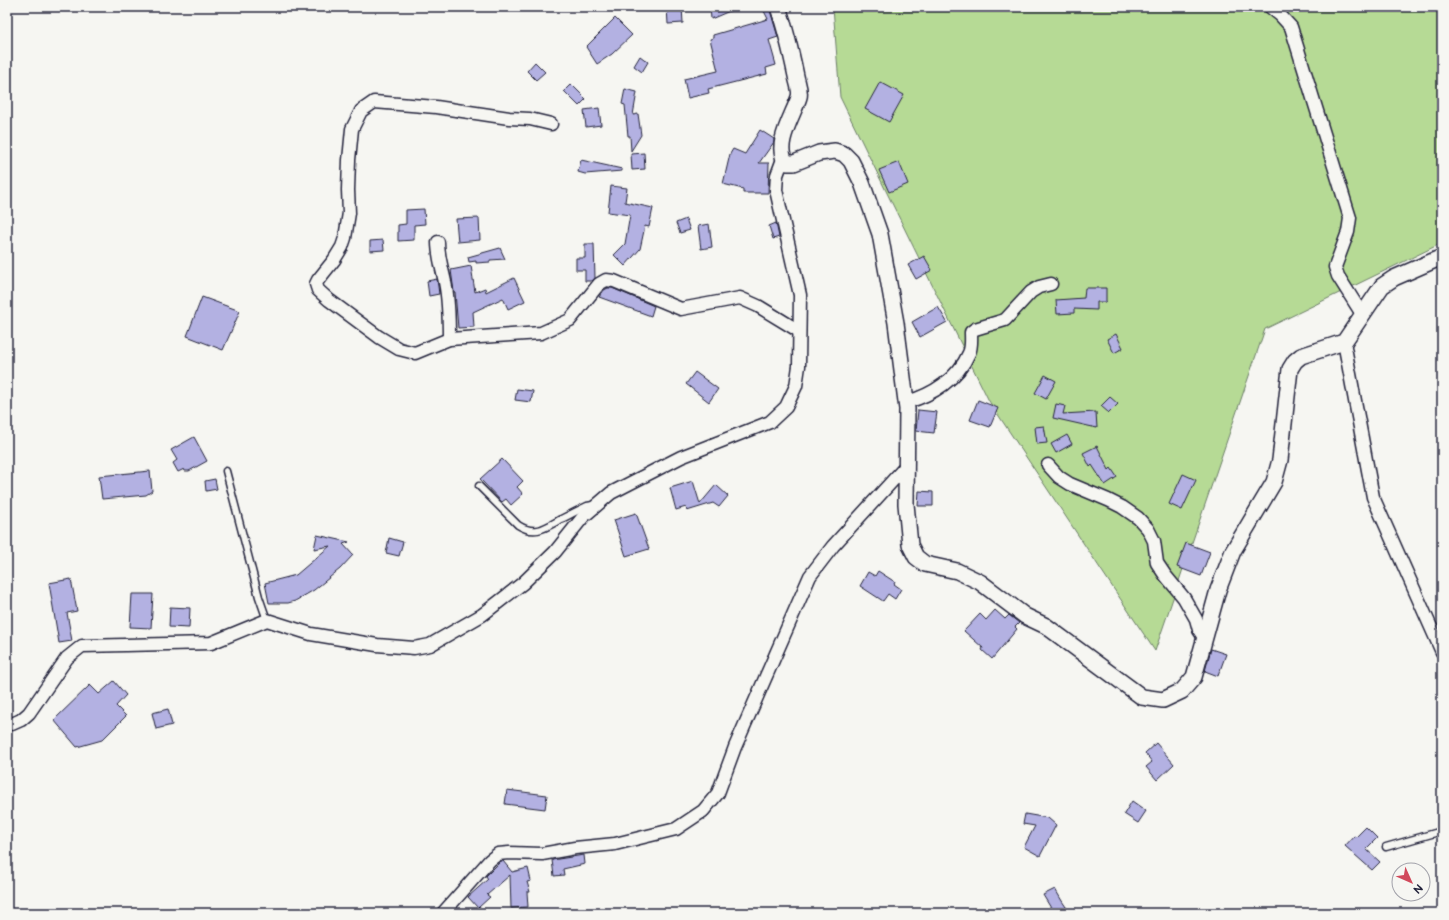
<svg xmlns="http://www.w3.org/2000/svg" width="1449" height="920" viewBox="0 0 1449 920" font-family="'Balsamiq Sans',sans-serif">
	<rect width="100%" height="100%" fill="#f6f6f2"/>
	<filter id="ink" filterUnits="userSpaceOnUse"><feTurbulence type="fractalNoise" baseFrequency=".025" numOctaves="2"/><feDisplacementMap in="SourceGraphic" scale="8" xChannelSelector="R" yChannelSelector="G"/><feConvolveMatrix kernelMatrix="1 2 1 2 8 2 1 2 1" color-interpolation-filters="sRGB"/></filter>
	<g filter="url(#ink)">
		<path fill="#b6da95" stroke="#6c7e68" d="M833,7h609v236l-177,86 -110,322 -166,-250 -149,-304z"/>
		<g fill="#b3b1e2" stroke="#22223b">
			<path d="M667,7h15l1,16 -15,1z"/>
			<path d="M710,7h29l-28,12z"/>
			<path d="M762,7h7l9,30 -9,3 7,25 -10,3 1,6 -59,15 1,4 -21,5 -4,-19 34,-8 -8,-32 3,-1v-3l55,-16z"/>
			<path d="M615,18l17,17 -20,19 -15,10 -11,-17z"/>
			<path d="M640,56l8,6 -6,10 -8,-6z"/>
			<path d="M535,62l10,10 -9,8 -9,-9z"/>
			<path d="M880,82l24,13 -15,27 -24,-13z"/>
			<path d="M571,84l15,15 -7,7 -15,-15z"/>
			<path d="M625,89l12,3 -4,23 5,-1 3,21 -10,16 -1,-15h-2l-3,-31 -3,-1z"/>
			<path d="M599,108l2,17 -15,2 -2,-17z"/>
			<path d="M760,130l14,9v3l-15,21h10l-1,30h-25v-4l-20,-5 7,-30 3,-5 12,5z"/>
			<path d="M644,153l1,16 -13,1 -1,-16z"/>
			<path d="M581,160l41,9v2l-37,3 -7,-2z"/>
			<path d="M899,162l9,22 -19,8 -10,-22z"/>
			<path d="M611,186l16,2 -2,14 28,6 -4,19 -4,-1 -5,23 -15,17 -11,-11 11,-11 5,-29 -22,-3z"/>
			<path d="M424,209l1,15 -11,1v15l-16,1v-16l8,-1v-14z"/>
			<path d="M479,218l1,22 -22,2 -2,-23z"/>
			<path d="M686,219l4,11 -10,3 -4,-10z"/>
			<path d="M776,223l3,14 -6,2 -4,-13z"/>
			<path d="M709,224l3,23 -11,2 -3,-23z"/>
			<path d="M383,240l1,10 -14,1v-10z"/>
			<path d="M585,244h9l1,34 -3,3h-7v-11h-9v-12h9z"/>
			<path d="M500,248l5,11 -15,1v2l-14,1v-2l-7,1 -1,-5z"/>
			<path d="M924,256l8,14 -16,9 -8,-14z"/>
			<path d="M471,266l4,26 10,-4 1,4 28,-14 11,23 -17,8 -5,-11 -30,14 1,15 -16,1 -3,-36h-1l-3,-22z"/>
			<path d="M437,279l2,15 -10,2 -2,-15z"/>
			<path d="M608,288h4l42,18 -3,10 -52,-19 5,-7z"/>
			<path d="M1085,288h21v14h-9v8l-23,-1v4l-17,1 -1,-14 28,-2z"/>
			<path d="M202,297l38,14 -17,39 -36,-14z"/>
			<path d="M938,307l9,15 -27,15 -8,-15z"/>
			<path d="M1116,334l7,14 -9,5 -7,-14z"/>
			<path d="M695,372l23,17 -9,13 -23,-18z"/>
			<path d="M1045,375l11,6 -10,18 -11,-6z"/>
			<path d="M517,389l16,2 -2,11 -16,-2z"/>
			<path d="M1110,397l8,7 -9,9 -8,-7z"/>
			<path d="M978,400l20,8 -8,19 -20,-7z"/>
			<path d="M1056,404l9,2 -2,8 33,-2 1,16 -44,-10z"/>
			<path d="M918,410l19,2 -3,21 -18,-2z"/>
			<path d="M1044,426l3,17 -10,1 -2,-17z"/>
			<path d="M1067,435l5,9 -16,9 -5,-9z"/>
			<path d="M194,437l13,24 -18,10h-4l-1,-2 -6,3 -5,-9 4,-3 -6,-10z"/>
			<path d="M1097,446l12,24 2,-2 6,9 -12,8 -13,-20 -2,2 -7,-14z"/>
			<path d="M502,459l21,22 -6,6 6,7 -12,11 -5,-6 -4,3 -22,-23z"/>
			<path d="M150,471l2,20 -6,4 -44,4 -3,-23z"/>
			<path d="M1183,474l13,6 -14,30 -13,-6z"/>
			<path d="M215,479l2,10 -11,2 -1,-10z"/>
			<path d="M693,481l7,23 16,-19 12,11 -9,11 -6,-4 -26,8 -1,-4 -10,3 -6,-22z"/>
			<path d="M919,491l14,1v14h-15z"/>
			<path d="M636,513l13,36 -23,7 -12,-36z"/>
			<path d="M317,535l32,7 -6,2 10,11 -13,14 -26,21 -19,11 -7,2h-19l-4,-20 31,-8 34,-29 -16,3z"/>
			<path d="M389,538l14,4 -4,14 -13,-3z"/>
			<path d="M1186,543l24,9 -9,24 -24,-9z"/>
			<path d="M878,571l17,11 -1,2 7,5 -6,10 -7,-5 -5,7 -23,-15 8,-14 7,4z"/>
			<path d="M71,579l6,32 -10,2 5,28 -13,2 -10,-60z"/>
			<path d="M132,594h21l-2,34 -21,-1z"/>
			<path d="M170,607l20,1 -1,20 -20,-1z"/>
			<path d="M995,610l10,9 4,-4 10,8 -4,4 2,2 -25,30 -10,-9 1,-2 -19,-17 16,-17 6,6z"/>
			<path d="M1211,649l15,5 -8,22 -13,-5z"/>
			<path d="M114,681l12,14 -10,11 10,10 -24,24 -25,7 -23,-27 36,-35 9,9z"/>
			<path d="M168,709l4,16 -16,4 -4,-16z"/>
			<path d="M1156,743l18,21 -17,16 -11,-13 6,-5 -7,-9z"/>
			<path d="M507,790l40,5 -2,14 -40,-5z"/>
			<path d="M1132,801l14,10 -8,12 -14,-9z"/>
			<path d="M1025,814l23,4 8,7 -16,31 -16,-9 11,-21 -12,-2z"/>
			<path d="M1366,827l11,11 -11,11 14,13 -8,8 -27,-24 9,-10 2,1z"/>
			<path d="M584,855l1,9 -22,5 1,6 -10,1 -2,-16z"/>
			<path d="M501,861h2l9,11 16,-4 3,13 -4,1 3,10h-3l1,15 -17,1 -1,-33 -23,20 3,2 -12,11 -10,-11 20,-18 -2,-3z"/>
			<path d="M1055,889l7,12 8,12h-16l-11,-18z"/>
		</g>
		<g fill="none" stroke-linecap="round" stroke-linejoin="round">
			<g stroke="#22223b" stroke-width="9">
				<g id="service">
					<path d="M226,471l33,126 8,23"/>
					<path d="M479,486l39,39c17,11 27,3 43,-6 9,-4 17,-9 26,-13l6,-1"/>
					<path d="M1386,847l56,-16"/>
				</g>
			</g>
			<g stroke="#22223b" stroke-width="15">
				<g id="minor">
					<path d="M1270,7l10,8 11,12 59,191 -2,14 -13,35 3,9 24,38"/>
					<path d="M551,124l-21,-5 -21,-1 -73,-11 -62,-5 -13,9 -9,18 -3,31 -1,30 1,23 -4,25 -3,9 -8,13 -16,20 -2,4 2,6 11,10 50,37 20,12 16,4 34,-14 92,-6 29,-13 29,-36 7,-4 8,1 67,28 59,-11 18,8 41,25"/>
					<path d="M438,242c0,14 4,26 7,40 4,19 4,38 4,57"/>
					<path d="M1344,342l29,155 69,155"/>
					<path d="M907,402c25,-7 51,-23 62,-49 3,-6 2,-14 2,-21l4,-3 30,-9 26,-28 8,-5 12,-3"/>
					<path d="M1048,465l11,12 11,7 38,16 14,7 16,11 10,11 6,12 3,22 8,12 19,23 12,21 3,11 6,9"/>
					<path d="M7,722l5,2 9,-4 8,-7 38,-55 15,-12 129,-3 56,-23 44,14 66,11 37,3 16,-3 52,-30 41,-32 32,-31 28,-35 28,-24 70,-36 89,-35 16,-15 10,-21 3,-20 1,-71 -24,-105 1,-15 6,-16"/>
					<path d="M443,913l47,-53 8,-6 11,-1 33,1 33,-6 40,-4 61,-15 27,-18 15,-18 17,-46 75,-171 23,-30 74,-81"/>
				</g>
			</g>
			<g stroke="#22223b" stroke-width="18">
				<path id="tertiary" d="M778,7c8,23 13,45 18,69 1,6 5,15 3,21 -5,17 -27,50 -12,66h7l25,-10 16,-2 9,3 7,7 11,22 18,51 16,89 11,86 -1,95 4,41 6,12 9,7 32,7 23,11 45,34 21,10 96,71 21,3 19,-9 12,-14 24,-87 15,-39 41,-69 6,-22 10,-91 5,-8 6,-5 43,-14 38,-56 12,-8 48,-21"/>
			</g>
			<use href="#service" stroke="#f6f6f2" stroke-width="6"/>
			<use href="#minor" stroke="#f6f6f2" stroke-width="12"/>
			<use href="#tertiary" stroke="#f6f6f2" stroke-width="15"/>
		</g>
	</g>
	<rect width="1449" height="920" fill="none" stroke="#f6f6f2" stroke-width="24"/>
	<rect x="12" y="12" width="1425" height="896" fill="none" stroke="#22223b" stroke-width="1.5" filter="url(#ink)"/>
	<g transform="translate(1411 882) rotate(135)"><circle r="19" fill="#f6f6f2" stroke="#a1a1a9"/>
	<path d="M0-3L7 15L0 10L-7 15Z" fill="#d1495b"/>
	<text y="-6" font-size="11" font-weight="bold" text-anchor="middle" fill="#22223b">N</text>
	</g>
</svg>
